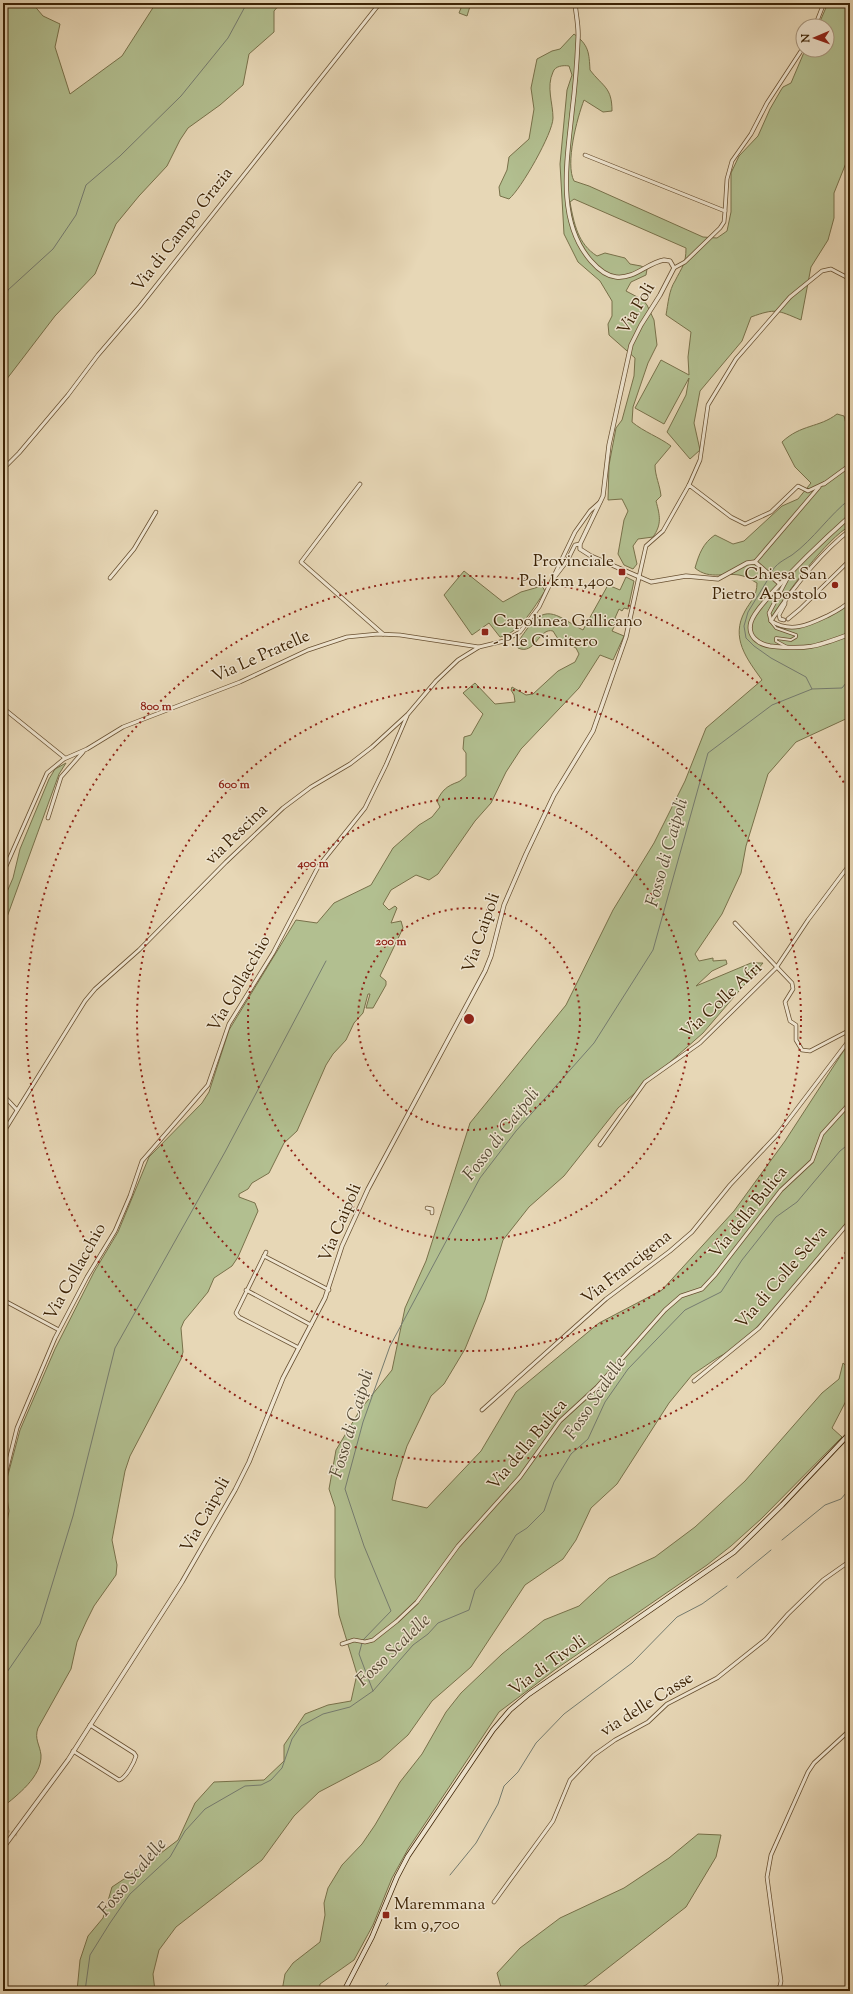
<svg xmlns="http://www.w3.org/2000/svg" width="853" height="1994" viewBox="0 0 853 1994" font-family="'Sorts Mill Goudy',serif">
	<rect width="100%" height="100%" fill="#e7d7b6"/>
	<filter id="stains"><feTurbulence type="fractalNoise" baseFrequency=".005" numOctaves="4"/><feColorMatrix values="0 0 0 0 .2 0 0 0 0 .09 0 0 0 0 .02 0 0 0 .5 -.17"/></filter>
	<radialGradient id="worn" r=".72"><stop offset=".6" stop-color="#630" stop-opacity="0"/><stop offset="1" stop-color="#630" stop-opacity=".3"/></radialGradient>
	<g fill="#b2bf90" stroke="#78714a">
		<path d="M3,3h29l11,13 17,8 -5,23 15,47 52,-38 34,-53h125l-7,8v21l-25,22 -6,31 -23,20 -32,23 -8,12 -13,26 -28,30 -23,28 -21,50 -40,42 -52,68z"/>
		<path d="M463,3h8l-4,13 -8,-3z"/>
		<path d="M828,3h22v150l-16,40v25l-6,22 -17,27 -10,53c-24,-10 -25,-12 -50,-3l-9,24 -42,50 -6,32 6,27 -10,9 -23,-27 19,-37 3,-17 -25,46 -29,-16 26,-48 28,15 -1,-18 3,-25 -25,-17c2,-11 3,-25 9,-34 7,-14 11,-17 11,-33l-112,-49 -4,3c4,22 8,42 27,54l8,-3 20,5 5,6 11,2 6,3 -1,6 -15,7 -5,9 17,9 4,5 7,15 3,25 -9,18 -15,44 -1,15c12,10 27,15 39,24l-16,19c0,11 5,20 6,31l-5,5c4,15 6,23 -3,36l-15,2 -5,7 4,18 -4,5 -9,-4 -6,-11 6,-34 4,-9 -6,-12 -14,1 1,-35 7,-37 6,-8 12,-44 1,-18 -26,-23 -1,-11 4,-8v-15l-12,-20 -22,-19 -14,-28 -4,-70 7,-74 5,-15 -3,-9c-6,-1 -14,0 -16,6 -7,15 0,31 0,46 0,15 -32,71 -44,81l-9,-3 -1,-9 8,-17 2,-13 20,-18 5,-30 -3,-21 6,-29 15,-8 8,-2 14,-15c15,11 15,19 16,36 13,17 22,17 22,41l-9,1 -19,-12c-7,18 -19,64 -10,81l15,5 114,51 14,1 10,-7 4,-19v-39l8,-17 19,-20 12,-27 11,-19 2,-3 8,-4 14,-33h22v-24h-9z"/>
		<path d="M837,414l7,2 6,23v87c-23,12 -64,68 -79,92l1,4c32,13 52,-4 78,-21v116l-54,25 -28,32 -22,72 -5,27 -19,41 -27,40 4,7 14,-3v3l13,-1 1,4 -15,7 -16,15 55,-23h12l-60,70 -85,75 -54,68 -35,31 -26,33 -18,60 -20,49 -21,35 -13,12 -24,50 -11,34 -4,20 35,8 54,-57 35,-59 83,-69 63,-33 72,-79 51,-70 65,-100v176l-31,44 -80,85 -22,12 -25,17 -23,28 -52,81 -26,24 -15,32 -13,19 -38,26 -54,82 -39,34 -24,34 -28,25 -61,32 -25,24 -32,44 -86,67 -17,23 -6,24 2,17h-78l3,-31 8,-24 15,-18 9,-31 36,-24 30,-23 17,-37 19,-21 50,-2 20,-19v-16l21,-31 23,-9 23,-4 6,-27 -18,-59 -4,-38v-70l-6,-18 7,-39 24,-40 32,-40 13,-62 21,-47 44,-138 96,-118 47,-95 41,-67 31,-62 21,-53 56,-48c-15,-21 -32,-42 -17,-69 5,-9 12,-15 12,-28 -4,-2 -9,-6 -14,-7 -16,-5 -33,5 -48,-8 4,-14 8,-25 20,-33l18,9 11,-3 38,-35 16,-7 13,-16 -16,-16 -13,-25c19,-18 37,-14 55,-28z"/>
		<path d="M464,571l39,31 18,-10 21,-6 3,5c-11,16 -25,42 -45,46l-11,-14 -17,12 -28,-40z"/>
		<path d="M626,577l8,4 -6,28 -4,-1 -2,3 -3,-2 -4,9 3,1 -6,12 12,5 -11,24 -13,-5 -21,33 -58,61 -15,23 -15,31 -16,18 -37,53 -9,6 -13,-5 -25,15 -8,14 6,6 6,-4 2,2 -6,15 10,-2 2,7 -23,48 6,5v4l-13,23h-7l4,-14h-2l-5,19 -9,10 -8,17 -13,14 -7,11 -29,66 -13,12 -15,30 -17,10 -4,6 -9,5v3l16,6 3,8 -20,46 -6,9 -18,12 -6,14 -24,29 -3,7 2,24 -2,7 -51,97 -5,15 -13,69 5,25 -1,10 -22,31 -8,16 -9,20 -6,27 -33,59c-4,11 2,17 3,27 1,22 -24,40 -38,52v-262l6,-34 -4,-25 15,-56 35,-81 39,-77 24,-40 31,-75 53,-54 7,-11 20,-62 67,-110 21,3 17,-20 37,-18 22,-37 26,-23 13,-8 8,-10 -3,-6c5,-11 10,-15 21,-19 3,-1 5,-4 8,-6v-23l-3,-4 1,-12 7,-2 12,-21 -20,-21 12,-10 20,21 20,-2 -1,-7 -3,-5 1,-3 14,8 7,-1 25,-23 17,-9 4,-8 -3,-6 -18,-9 -5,-8c-14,-4 -18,25 -35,17 -1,-7 5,-13 9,-19 20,-28 32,-11 56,1l25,-45 12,5z"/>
		<path d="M66,763l-7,11 -56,154v-27l10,-23 7,-29 29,-70 6,-10z"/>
		<path d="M843,1363l7,6v30h-3l-15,29 10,9 -81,82 -30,27 -24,19 -151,104 -57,43 -91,137 -16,29 -19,47 -19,35 -34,24 -1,7h-37l3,-17 8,-11 27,-21 5,-27 -1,-12 4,-15 14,-23 20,-21 13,-19 25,-43 22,-28 24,-42 15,-19 41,-39 42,-34 35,-14 30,-28 46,-21 40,-30 50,-46 77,-88 17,-14z"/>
		<path d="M698,1834l23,1 -5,22 -30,50 -100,78 -13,6h-71l-5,-18 23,-25 40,-30 64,-30 45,-30z"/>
	</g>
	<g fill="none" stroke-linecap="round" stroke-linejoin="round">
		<g stroke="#757c70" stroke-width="1">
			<path d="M3,277l5,13 -5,18"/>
			<path d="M8,290l45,-41 23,-34 10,-30 34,-29 61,-60 47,-58 19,-35"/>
			<path d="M771,573c4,-9 13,-13 21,-18 22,-16 37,-40 58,-56"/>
			<path d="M812,689l30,-1 8,-10"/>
			<path d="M782,1540l43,-35 16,-6 9,-11"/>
			<path d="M737,1578l34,-28"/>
			<path d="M363,1640l28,-29 -27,-65 -19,-57 18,-67 27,-76 90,-168 36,-47 78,-88 59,-93 55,-197 64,-48 40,-16 -6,-12 -35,-19 -17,-12 -8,-8 -2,-12 4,-14 22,-36"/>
			<path d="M362,1643l-3,11 14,37"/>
			<path d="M3,1678l37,-54 33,-108 42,-168 110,-196 101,-191"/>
			<path d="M450,1875l26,-32 22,-39 6,-18 14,-14 18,-29 28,-29 68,-51 45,-46 25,-13 25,-18"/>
			<path d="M85,1991l5,-36 20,-32 20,-29 40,-37 15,-26 20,-22 40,-23 16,-1 10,-5 11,-12 10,-29 9,-13 22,-12 27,-7 23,-16 40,-46 15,-11 10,-11 31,-13 6,-20 25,-28 16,-27 11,-7 17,-17 10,-29 17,-28 17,-15 17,-37 23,-33 57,-59 36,-18 21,-32 34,-43 21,-15 43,-51 10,-8"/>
			<path d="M381,1991l7,-8"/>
		</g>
		<path stroke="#c5b393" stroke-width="3" stroke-dasharray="3 1.5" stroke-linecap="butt" d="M7,1831l10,4"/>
		<g stroke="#685031" stroke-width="3.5">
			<path id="pedestrian" d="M772,623l4,5 20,7v2l-5,3 -15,-2v3l11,6"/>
		</g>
		<g stroke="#685031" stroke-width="4.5">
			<g id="minor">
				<path d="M815,26l9,-23"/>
				<path d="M585,155l140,56 -1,11 -4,6 -35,34 -11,6"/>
				<path d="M725,211l2,-32 5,-18 19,-27 16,-31 36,-55"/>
				<path d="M3,469l16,-16 49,-58 30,-40 42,-49 240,-303"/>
				<path d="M360,484l-59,78 82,72"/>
				<path d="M824,484l26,-19"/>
				<path d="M689,485l11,-25 8,-55 28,-46 54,-62 32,-26 9,-2 19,10"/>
				<path d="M755,562l64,-75"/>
				<path d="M639,577l7,-31 17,-15 26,-46 42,32 14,7 26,-12 27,-26 10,5 17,-8"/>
				<path d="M110,578l24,-29 22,-37"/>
				<path d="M554,578l13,-17 8,-16 5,-1"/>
				<path d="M788,619l12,-10 50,-49"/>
				<path d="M784,620l-4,-1 -1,-4 6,-11v-4"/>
				<path d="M771,621c22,-33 48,-67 79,-91"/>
				<path d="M771,621c21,13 39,3 58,-6 8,-4 15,-8 21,-14"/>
				<path d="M771,621l-2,-8 19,-36"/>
				<path d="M3,708l62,50"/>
				<path d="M48,818l13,-41 22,-25"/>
				<path d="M3,873l44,-100 17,-14 23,-10 36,-22 117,-45 68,-32 39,-13 31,-3 22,1 79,12"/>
				<path d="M735,923l57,60 1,6 -8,13 5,19 6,4v15l6,10 8,1 40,-21"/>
				<path d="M3,1095l14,15"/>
				<path d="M3,1133l82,-132 10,-12 44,-39 87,-88 57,-54 28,-21 39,-23 22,-17 36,-33 28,-33 22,-21 21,-13 25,-6 16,-9 19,-25 36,-75 15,-21 10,-9"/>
				<path d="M600,1145l45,-63 55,-39 76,-75 32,-48 42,-56"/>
				<path d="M427,1208l5,1v4"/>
				<path d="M266,1252l-30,61 3,4 60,31"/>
				<path d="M264,1256l65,34"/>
				<path d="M246,1290l65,35"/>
				<path d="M3,1300l56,30"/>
				<path d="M694,1381l65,-53 91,-107"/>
				<path d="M482,1410l124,-111 64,-48 22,-19 38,-47 47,-50 73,-96"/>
				<path d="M3,1484l14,-56 38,-90 32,-61 28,-46 15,-35 12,-35 66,-76 21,-61 44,-71 45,-86 47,-59 21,-43 21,-49"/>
				<path d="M3,1501l3,13 -3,18"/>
				<path d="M342,1644l12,-4 11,2 8,-2 24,-19 20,-19 41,-56 62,-69 40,-56 37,-34 68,-77 16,-14 21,-7 13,-14 66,-85 31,-29 10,-27 28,-31"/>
				<path d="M73,1751l46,29c7,-2 15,-17 17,-24l-2,-3 -44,-28"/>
				<path d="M494,1902l59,-81 17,-41 24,-25 21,-15 33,-18 19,-18 50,-26 49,-39 22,-25 35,-34 27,-19"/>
				<path d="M776,1991l4,-5 1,-5 -14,-104 4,-22 37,-83 6,-9 36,-33"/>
			</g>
		</g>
		<g stroke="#685031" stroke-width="5">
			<g id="tertiary">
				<path d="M575,3c1,12 4,24 3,36 -1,24 -3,49 -6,73 -5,49 -16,109 19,149 7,8 15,15 25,16 19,2 31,-14 48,-17l6,1 4,7 -14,27 -19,30 -10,20 -22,100 -6,51 -23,48v5l11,7 60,26 35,-6 32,3 29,-16 8,-1 25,22"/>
				<path d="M850,516c-28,25 -55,51 -80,79 -6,8 -16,17 -19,27 -4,14 7,22 19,24 37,4 46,1 80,-12"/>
				<path d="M3,1848l65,-88 114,-178 53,-92 14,-28 34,-84 42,-80 17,-52 26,-57 117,-218 6,-15 13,-51 22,-51 28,-59 39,-64 33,-94 13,-60"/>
			</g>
		</g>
		<g stroke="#3d2305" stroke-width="5.5">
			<path id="secondary" d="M344,1991l28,-54 25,-60 11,-21 85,-126 17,-20 19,-16 205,-142 48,-47 68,-72"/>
		</g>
		<use href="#pedestrian" stroke="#efe5d0" stroke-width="2"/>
		<use href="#minor" stroke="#efe5d0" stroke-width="3"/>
		<use href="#tertiary" stroke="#efe5d0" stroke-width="3.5"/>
		<use href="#secondary" stroke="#efe5d0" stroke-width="4"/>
	</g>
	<g fill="none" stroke="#8f2418" stroke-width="2" stroke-dasharray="2 4">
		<circle cx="469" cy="1019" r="111"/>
		<circle cx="469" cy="1019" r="221"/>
		<circle cx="469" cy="1019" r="332"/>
		<path d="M849 1247A443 443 0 1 1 849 791"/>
	</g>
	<g fill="#8f2418" stroke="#efe5d0" stroke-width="1.5">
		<rect x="618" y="568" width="8" height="8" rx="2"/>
		<circle cx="835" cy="585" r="4"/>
		<rect x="481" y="628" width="8" height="8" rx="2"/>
		<rect x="382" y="1911" width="8" height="8" rx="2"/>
	</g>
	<g text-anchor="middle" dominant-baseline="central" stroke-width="3" stroke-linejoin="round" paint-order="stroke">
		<g font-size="17" fill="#3d2305" stroke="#efe5d0">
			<text transform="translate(183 230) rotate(-52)">Via di Campo Grazia</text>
			<text transform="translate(637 309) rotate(-60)">Via Poli</text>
			<text transform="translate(261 657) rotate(-24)">Via Le Pratelle</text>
			<text transform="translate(237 835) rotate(-44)">via Pescina</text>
			<text transform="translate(482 933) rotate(-71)">Via Caipoli</text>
			<text transform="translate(240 984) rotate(-60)">Via Collacchio</text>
			<text transform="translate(722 1001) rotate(-43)">Via Colle Afri</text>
			<text transform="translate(749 1213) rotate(-51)">Via della Bulica</text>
			<text transform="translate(341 1223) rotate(-67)">Via Caipoli</text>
			<text transform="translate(627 1268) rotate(-38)">Via Francigena</text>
			<text transform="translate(76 1272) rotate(-61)">Via Collacchio</text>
			<text transform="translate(782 1278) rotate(-49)">Via di Colle Selva</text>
			<text transform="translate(528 1445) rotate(-50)">Via della Bulica</text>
			<text transform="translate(206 1515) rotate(-61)">Via Caipoli</text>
			<text transform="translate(548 1666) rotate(-36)">Via di Tivoli</text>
			<text transform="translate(647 1705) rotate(-32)">via delle Casse</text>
		</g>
		<g font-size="17" fill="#3d2305" stroke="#efe5d0" text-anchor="end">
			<text x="614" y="562">Provinciale<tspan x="614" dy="20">Poli km 1,400</tspan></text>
			<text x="827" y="575">Chiesa San<tspan x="827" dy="20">Pietro Apostolo</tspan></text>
			<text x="493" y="622" text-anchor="start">Capolinea Gallicano<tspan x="493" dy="20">- P.le Cimitero</tspan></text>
			<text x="394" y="1905" text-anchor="start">Maremmana<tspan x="394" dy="20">km 9,700</tspan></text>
		</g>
		<g font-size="18" font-style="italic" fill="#544832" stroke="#efe5d0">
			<text transform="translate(668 853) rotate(-74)">Fosso di Caipoli</text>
			<text transform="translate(502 1135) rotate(-52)">Fosso di Caipoli</text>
			<text transform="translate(596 1399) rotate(-56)">Fosso Scalelle</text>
			<text transform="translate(353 1424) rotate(-73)">Fosso di Caipoli</text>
			<text transform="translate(394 1651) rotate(-44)">Fosso Scalelle</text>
			<text transform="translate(133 1878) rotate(-50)">Fosso Scalelle</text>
		</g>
	</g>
	<circle cx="469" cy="1019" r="6" fill="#8f2418" stroke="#efe5d0" stroke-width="2"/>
	<g font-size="12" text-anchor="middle" font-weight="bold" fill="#8f2418" stroke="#efe5d0" stroke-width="3" stroke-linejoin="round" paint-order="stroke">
		<text x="156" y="710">800 m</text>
		<text x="234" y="788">600 m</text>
		<text x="313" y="867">400 m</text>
		<text x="391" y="945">200 m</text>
	</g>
	<rect width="853" height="1994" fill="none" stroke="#e7d7b6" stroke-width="16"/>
	<rect x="4" y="4" width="845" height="1986" fill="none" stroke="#3d2305" stroke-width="2"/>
	<rect x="8" y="8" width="837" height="1978" fill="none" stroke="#3d2305"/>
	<g transform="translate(815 38) rotate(268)"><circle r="19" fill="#efe5d0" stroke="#a8977f"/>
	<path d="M0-3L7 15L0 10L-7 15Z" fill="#8f2418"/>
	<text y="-6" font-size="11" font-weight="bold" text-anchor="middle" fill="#3d2305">N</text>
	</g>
	<rect width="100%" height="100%" filter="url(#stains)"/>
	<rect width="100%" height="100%" fill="url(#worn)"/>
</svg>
